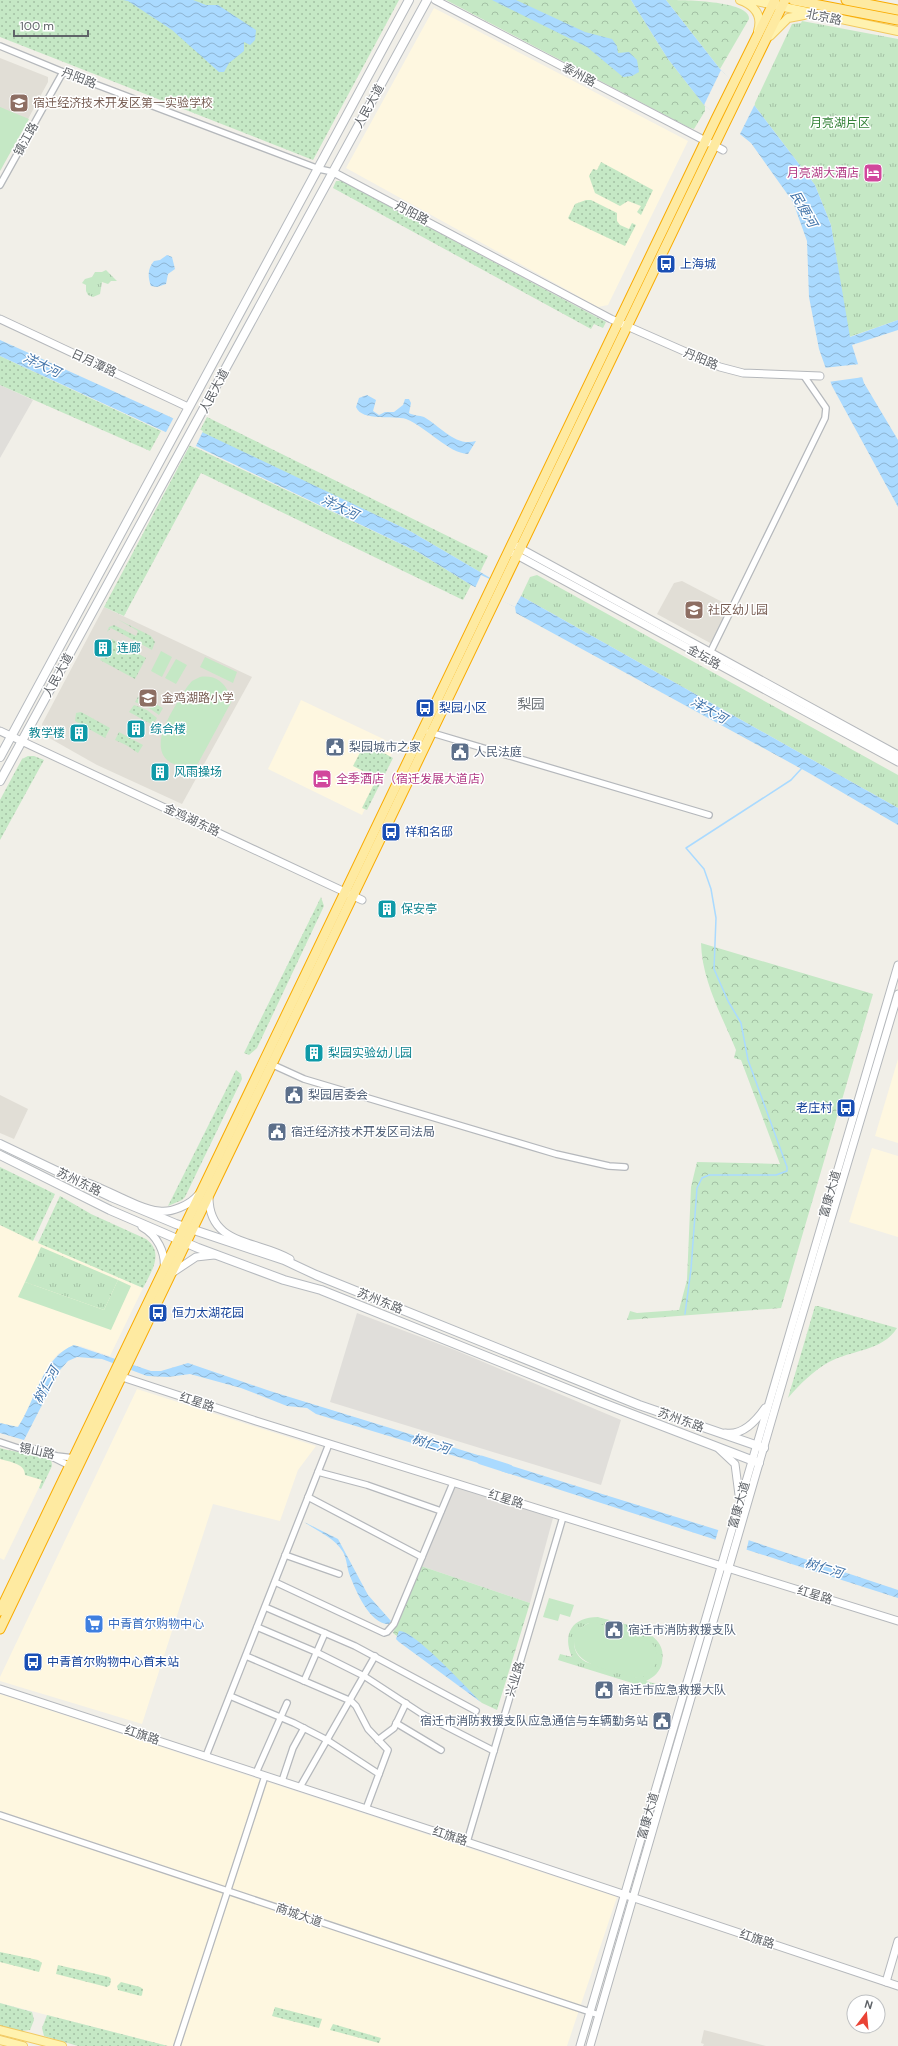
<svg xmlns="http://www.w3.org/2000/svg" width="898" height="2046" viewBox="0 0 898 2046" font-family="'DM Sans','Noto Sans SC',sans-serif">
	<defs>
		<pattern id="grass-dots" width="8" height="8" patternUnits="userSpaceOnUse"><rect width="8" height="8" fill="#c5e8c5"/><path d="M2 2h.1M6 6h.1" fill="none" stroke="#a3c0a4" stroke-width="1.8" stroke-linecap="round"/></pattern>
		<pattern id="forest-crowns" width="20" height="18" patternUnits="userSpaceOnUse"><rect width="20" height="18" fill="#c5e8c5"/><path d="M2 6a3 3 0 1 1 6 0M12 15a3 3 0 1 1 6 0" fill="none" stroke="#a3c0a4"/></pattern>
		<pattern id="park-tufts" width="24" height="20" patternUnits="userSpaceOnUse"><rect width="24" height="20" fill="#c5e8c5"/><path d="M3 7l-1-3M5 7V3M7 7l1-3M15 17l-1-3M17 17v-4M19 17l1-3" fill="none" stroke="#a3c0a4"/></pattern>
		<pattern id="water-waves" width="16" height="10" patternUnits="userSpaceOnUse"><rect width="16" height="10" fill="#aadaff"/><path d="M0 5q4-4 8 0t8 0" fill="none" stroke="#8eb4d2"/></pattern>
	</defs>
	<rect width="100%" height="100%" fill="#f1efe8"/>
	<g fill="#fef7e0">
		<path d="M434,8l254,133 -80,164 -10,2 -252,-139z"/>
		<path d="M301,700l95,45 -34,70 -94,-46z"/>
		<path d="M898,1059v84l-23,-7z"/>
		<path d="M872,1148l26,8v81l-49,-15z"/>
		<path d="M0,1225l143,63 -33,68 -30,-10 -21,7 -8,9 -31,62 -5,4 -15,-5z"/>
		<path d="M137,1389l179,57 -18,24 -18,51 -67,-17 -71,220 -142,-43v-4z"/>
		<path d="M0,1457l46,16 -42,87 -4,-2z"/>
		<path d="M0,1694l617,203 -50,149h-399l-168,-43z"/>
	</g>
	<g fill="#e0deda">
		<path d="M0,385l33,15 -33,58z"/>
		<path d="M357,1313l98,37 166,70 -20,65 -271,-83z"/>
		<path d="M454,1486l99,32 -23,85 -109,-37z"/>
	</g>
	<g fill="#e1ded6">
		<path d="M0,58l48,19v5l-48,89z"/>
		<path d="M682,581l48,25 -18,38 -55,-30 17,-31z"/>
		<path d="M104,607l148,70 -70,127 -85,-39 -53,-30 -2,-11z"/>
		<path d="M0,1095l28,14 -14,30 -14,-6z"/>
		<path d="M704,2030l62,16h-63l1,-2 -3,-1z"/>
	</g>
	<g fill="url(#grass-dots)">
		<path d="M0,0h399l-86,160 -313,-123z"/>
		<path d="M601,162l52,28 -12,25 -4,-3 4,-6 -13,-5 -8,5 -25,-13 -6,-17 4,-7 4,1z"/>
		<path d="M336,181h6l264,141 -3,6 -9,-4 -3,5 -258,-141z"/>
		<path d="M586,200h5l26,13v8l3,4 9,4 3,-6 4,2 -11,21 -55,-26 -2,-2 7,-14z"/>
		<path d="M0,356l161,75 -11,20 -150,-66z"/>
		<path d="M207,417l281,139 -8,16 -70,-41 -211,-99z"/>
		<path d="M190,445l228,107 53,33 -8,15 -262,-127 -77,143 -20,-9z"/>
		<path d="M117,619l34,17 4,6 -3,8 -41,-22 -4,4 2,-5 5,-2 22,11 2,-5z"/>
		<path d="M112,639l34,19 -11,21 -35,-19z"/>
		<path d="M139,695l24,13 -4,7 -10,-7 -14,-6z"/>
		<path d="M134,705l13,5 10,8 -4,7 -24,-13z"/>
		<path d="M81,712l29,16 -5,10 -30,-17 1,-8z"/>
		<path d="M119,732l24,13 -5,8 -12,-8 -11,-5z"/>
		<path d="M365,743l28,15 -26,52 -5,-2 15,-30 -24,-12z"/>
		<path d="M28,756h6l10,4 -44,80v-40l22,-41z"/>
		<path d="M321,897l3,9 -67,142 -8,7 -5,-2z"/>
		<path d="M236,1070l5,4 1,5 -57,118 -3,3 -14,6z"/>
		<path d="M0,1167l55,27 -22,47 -33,-16z"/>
		<path d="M60,1196l31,18 55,25c19,14 5,33 -3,49l-105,-45z"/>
		<path d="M815,1306h3l79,22c-14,23 -46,22 -68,34 -16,9 -29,22 -41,36z"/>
		<path d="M0,1448c17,5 34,6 51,10l1,8 -11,23 -2,-1 3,-8 -17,-5c0,-12 -16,-13 -25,-16z"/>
		<path d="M0,1952l38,8 4,3 -3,9 -39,-10z"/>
		<path d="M58,1965l51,12 2,2 -1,6 -3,2 -51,-13z"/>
		<path d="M121,1982l19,5 3,2 -1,6 -1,1 -23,-6 -1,-4z"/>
		<path d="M0,2003l32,9 2,8 -4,10 -9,1 -21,-5z"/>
		<path d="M275,2007l47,12 -3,9 -47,-12z"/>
		<path d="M47,2015l121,31h-90l-34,-10 -2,-8z"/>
		<path d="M333,2024l48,14 -2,5 -49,-13z"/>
	</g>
	<g fill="url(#forest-crowns)">
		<path d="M446,0h185l37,59 37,47v5l-11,18 -6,-2z"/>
		<path d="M666,0c14,0 84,0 83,19l-29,50z"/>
		<path d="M701,943l172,51 -92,314 -154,12 3,-9 7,2 42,-3 8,-30 4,-93 6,-25 83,2 -39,-104 -7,-2 2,-8c-14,-34 -34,-69 -35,-107z"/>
		<path d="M421,1566l109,37 -33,107 -15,-7 -89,-70z"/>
	</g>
	<g fill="url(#park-tufts)" fill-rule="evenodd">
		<path d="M802,21l96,18v281l-49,17 -18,-112 -16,-40 -61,-80 38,-81 9,-1z"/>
		<path d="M106,270l11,11h-6l-3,3 -6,-2 -2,12 -7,3 -5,-2 -2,-4v-6l-4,-2 3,-4 7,-2 3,-5h7z"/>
		<path d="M537,575l361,200v33l-377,-212 9,-19z"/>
		<path d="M41,1247l77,33 -14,30 -79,-28z"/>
		<path d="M598,1617c23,7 72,12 64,46 -2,9 -8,14 -16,18l17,5 -2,6 -103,-32 2,-6 12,3c-10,-23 0,-40 26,-40zM589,1623l49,55 -52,-16c-18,-10 -14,-32 3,-39z"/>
	</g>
	<g fill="#c5e8c5">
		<path d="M0,107l29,12 -29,52z"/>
		<path d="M161,651l11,6 -10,20 -11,-6z"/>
		<path d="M205,657l32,15 -4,11 -33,-16z"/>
		<path d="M176,659l11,6 -11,19 -11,-6z"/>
		<path d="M200,677c14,-2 24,4 29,17l1,-2 5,3 -40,74 -4,-5c-9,2 -17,2 -24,-4 -19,-18 10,-56 20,-73l5,-6z"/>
		<path d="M118,1280l13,6 -20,44 -93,-33 7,-15 79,28z"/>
		<path d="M549,1598l25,7 -4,12 -10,-3 -2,7 -15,-4z"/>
		<path d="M589,1623h6c14,4 45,9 55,18 13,12 6,36 -12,37 -4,0 -8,-2 -12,-3 -18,-6 -53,-10 -52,-34 0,-9 7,-14 15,-18z"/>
	</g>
	<g fill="url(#water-waves)">
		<path d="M123,0h70l13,5h12l38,25 -1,10 -5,5 -6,-3v9l-15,12 -5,9h-5l-47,-42 -44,-29z"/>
		<path d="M492,0h24l69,32 27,7 5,7 1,7 11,-1 8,8 2,12 -7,4 -9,1 -36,-30z"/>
		<path d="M631,0h35l54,69 34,36 61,80 16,40 19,112 48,-17v10l-46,15 12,38 34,57v67l-66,-121 -13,-37 -10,-52 -2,-56 -14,-39 -42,-59 -47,-38 -36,-46z"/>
		<path d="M167,255l5,2 3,12 -7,5 -2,10 -9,3 -6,-1c-3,-8 -4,-17 3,-25l6,-1z"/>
		<path d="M0,340l166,75 244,116 111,65 377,212v17l-89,-52 -293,-160 -1,-6 -44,-22 -53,-33 -222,-106 -196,-90z"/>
		<path d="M367,395l9,5 -3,11 6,4 6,-3h9l9,-7 2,-6h4l2,4 -2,10c5,3 10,2 15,4 17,10 32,30 52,24l-8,13c-20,-1 -40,-26 -62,-35 -12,-4 -44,3 -50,-12l3,-9z"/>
		<path d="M74,1345l77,26h10l27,-8 82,28 224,69 -2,6h-4l-172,-52 -9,-6 -20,-2 -46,-18 -51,-14 -22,3 -21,-1 -45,-17 -25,-2 -9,4 -8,9 -36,70 -24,-7v-10l18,4c17,-25 25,-71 56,-82z"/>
		<path d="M499,1462l219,68 180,60v8l-397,-127 -4,-3z"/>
		<path d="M304,1522l34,17 30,56 23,26 -2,3c-19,1 -33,-33 -39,-48 -3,-7 -3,-17 -7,-24 -8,-14 -26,-21 -39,-30z"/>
		<path d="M399,1631c13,-3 72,61 83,72l-83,-61 -3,-3z"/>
	</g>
	<g fill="#f1efe8">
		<path d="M721,70l34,34 -16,32 -35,-31z"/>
		<path d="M860,364l4,13 -36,5 -5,-14z"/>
		<path d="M174,417l29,14 -8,17 -30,-14z"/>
		<path d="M481,575l41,19 -7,13 -40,-19z"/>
		<path d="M719,1528l30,11 -3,13 -31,-11z"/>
	</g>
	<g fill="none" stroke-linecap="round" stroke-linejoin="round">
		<path stroke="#aadaff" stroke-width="1.5" d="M685,1314l6,-45 6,-81 5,-10 7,-3h67l11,-4v-4l-39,-107 -7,-37 -13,-22 -14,-32 2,-51 -5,-29 -7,-20 -18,-21 105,-68 11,-12"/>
		<path stroke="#aadaff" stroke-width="9" d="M481,1460l28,9"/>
		<g stroke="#b5b8bc" stroke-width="8">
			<g id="minor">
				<path d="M0,46l63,26 256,97 14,3"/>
				<path d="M0,185l63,-113"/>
				<path d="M709,655l116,-237 1,-10 -22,-32"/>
				<path d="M429,732l280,83"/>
				<path d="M271,1064l33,15 252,75 53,12 16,1"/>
				<path d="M0,1442l18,6 18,1 21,7 17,2"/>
				<path d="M52,1457l18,9"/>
				<path d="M318,1472l49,13 74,26"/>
				<path d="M308,1497l114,60"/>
				<path d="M285,1555l54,19"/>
				<path d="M275,1582l109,51 3,-1 7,-8 59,-141"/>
				<path d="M265,1607l90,39 121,65"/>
				<path d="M257,1627l59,25 48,24 58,38 72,37"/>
				<path d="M246,1656l105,45 5,5 12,23 20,21 -22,59"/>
				<path d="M304,1681l21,-48"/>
				<path d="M230,1696l64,27 33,17 52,34"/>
				<path d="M396,1723l45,27"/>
				<path d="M378,1740l16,-12 12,-25"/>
				<path d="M206,1756l123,-312"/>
				<path d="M256,1773l31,-70"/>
				<path d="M282,1781l11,-33 11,-20"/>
				<path d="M300,1787l75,-131"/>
				<path d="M0,1815l599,200"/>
				<path d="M467,1842l96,-325"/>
				<path d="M177,2046l88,-270"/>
			</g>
		</g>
		<g stroke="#b5b8bc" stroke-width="9">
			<g id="tertiary">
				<path d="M435,0l288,150"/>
				<path d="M333,172l278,147 109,48 23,6 77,3"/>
				<path d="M0,319l188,88"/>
				<path d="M516,546l382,209"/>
				<path d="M513,553l385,209"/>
				<path d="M0,731l362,169"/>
				<path d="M83,1181c22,7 55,28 76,30 12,2 31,-6 39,-16"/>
				<path d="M209,1196c-1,50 49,44 81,63"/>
				<path d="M142,1227c15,8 24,26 22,42"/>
				<path d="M172,1273l24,-16 18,-2"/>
				<path d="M116,1375l140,46 642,200"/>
				<path d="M725,1433c18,3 31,-12 40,-25"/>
				<path d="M719,1449l16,15 4,31"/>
				<path d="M0,1689l467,153 431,144"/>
				<path d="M886,1982l12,-41"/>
				<path d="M580,2046l318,-1081"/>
				<path d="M590,2046l206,-710 102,-342"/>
			</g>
		</g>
		<g stroke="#b6babf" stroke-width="10">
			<g id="secondary">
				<path d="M0,757l409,-757"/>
				<path d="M0,781l427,-781"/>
				<path d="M0,1144l111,53 65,27 108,36 32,15 323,130 125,43"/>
				<path d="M0,1155l110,55 88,38 86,32 37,10 279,112 159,61"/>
			</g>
		</g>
		<g stroke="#f2c960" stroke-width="10">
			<g id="primary">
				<path d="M740,0c14,5 23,15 18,31"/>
				<path d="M751,0l147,31"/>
				<path d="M770,36l18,-18 16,-3"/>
				<path d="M0,2030l62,16"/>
				<path d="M0,2040l23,6"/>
			</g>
		</g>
		<g stroke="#f9ab00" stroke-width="11">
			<g id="trunk">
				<path d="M793,0l105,20"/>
				<path d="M846,0l52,10"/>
				<path d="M0,1611l716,-1492 59,-119"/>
				<path d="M0,1629c261,-543 521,-1087 785,-1629"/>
			</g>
		</g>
		<use href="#minor" stroke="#fff" stroke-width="5.5"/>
		<use href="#tertiary" stroke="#fff" stroke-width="7"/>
		<use href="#secondary" stroke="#fff" stroke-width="8"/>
		<use href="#primary" stroke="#fff2af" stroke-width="8"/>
		<use href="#trunk" stroke="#feeaa1" stroke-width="9"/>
	</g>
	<defs>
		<g id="school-square" transform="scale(1)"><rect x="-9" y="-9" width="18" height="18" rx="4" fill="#8d6e63" stroke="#fff"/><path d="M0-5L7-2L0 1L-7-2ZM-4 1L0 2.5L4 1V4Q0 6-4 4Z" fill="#fff"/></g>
		<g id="hotel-square" transform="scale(1)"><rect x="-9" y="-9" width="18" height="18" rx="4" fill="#d1479c" stroke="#fff"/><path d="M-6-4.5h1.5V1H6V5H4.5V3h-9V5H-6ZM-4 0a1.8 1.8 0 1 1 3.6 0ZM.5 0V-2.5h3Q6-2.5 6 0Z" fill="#fff"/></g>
		<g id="bus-square" transform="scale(1)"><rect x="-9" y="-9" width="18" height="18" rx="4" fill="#1a4fb4" stroke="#fff"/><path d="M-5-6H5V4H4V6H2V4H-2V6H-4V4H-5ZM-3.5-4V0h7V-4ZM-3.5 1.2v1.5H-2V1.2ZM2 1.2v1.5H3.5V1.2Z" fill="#fff"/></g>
		<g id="building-square" transform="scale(1)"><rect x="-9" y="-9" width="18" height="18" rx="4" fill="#0f9aa8" stroke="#fff"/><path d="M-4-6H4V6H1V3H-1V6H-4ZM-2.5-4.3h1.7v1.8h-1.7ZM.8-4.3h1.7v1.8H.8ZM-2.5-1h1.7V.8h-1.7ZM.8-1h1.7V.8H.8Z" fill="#fff"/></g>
		<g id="civic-square" transform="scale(1)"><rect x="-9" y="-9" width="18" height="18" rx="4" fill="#5c6f8a" stroke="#fff"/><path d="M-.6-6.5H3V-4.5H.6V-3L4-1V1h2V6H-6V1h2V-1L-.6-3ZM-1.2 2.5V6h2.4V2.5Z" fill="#fff"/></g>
		<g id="supermarket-square" transform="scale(1)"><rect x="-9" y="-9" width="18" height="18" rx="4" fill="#3f7fe0" stroke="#fff"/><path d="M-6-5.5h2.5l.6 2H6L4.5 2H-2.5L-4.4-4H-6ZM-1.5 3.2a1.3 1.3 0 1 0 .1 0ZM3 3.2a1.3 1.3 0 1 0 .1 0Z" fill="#fff"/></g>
	</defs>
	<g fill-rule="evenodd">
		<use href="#school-square" x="19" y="103"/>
		<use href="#hotel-square" x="873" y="173"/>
		<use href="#bus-square" x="666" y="264"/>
		<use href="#school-square" x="694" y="610"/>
		<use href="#building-square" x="103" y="648"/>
		<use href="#school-square" x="148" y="698"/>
		<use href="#bus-square" x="425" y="708"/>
		<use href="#building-square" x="136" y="729"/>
		<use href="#building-square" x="79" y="733"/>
		<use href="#civic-square" x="335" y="747"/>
		<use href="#civic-square" x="460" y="752"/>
		<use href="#building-square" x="160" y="772"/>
		<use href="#hotel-square" x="322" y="779"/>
		<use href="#bus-square" x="391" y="832"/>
		<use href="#building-square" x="387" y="909"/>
		<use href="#building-square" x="314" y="1053"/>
		<use href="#civic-square" x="294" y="1095"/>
		<use href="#bus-square" x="846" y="1108"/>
		<use href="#civic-square" x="277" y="1132"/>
		<use href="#bus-square" x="158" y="1313"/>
		<use href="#supermarket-square" x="94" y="1624"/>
		<use href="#civic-square" x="614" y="1630"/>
		<use href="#bus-square" x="33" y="1662"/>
		<use href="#civic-square" x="604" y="1690"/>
		<use href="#civic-square" x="662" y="1721"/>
	</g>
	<g text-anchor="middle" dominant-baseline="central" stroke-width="3" stroke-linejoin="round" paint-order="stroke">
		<g font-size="12" fill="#5f6368" stroke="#fff">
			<text transform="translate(824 17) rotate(12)">北京路</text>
			<text transform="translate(579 75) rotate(28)">泰州路</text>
			<text transform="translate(79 78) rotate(21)">丹阳路</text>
			<text transform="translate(369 106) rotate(-61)">人民大道</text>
			<text transform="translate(26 139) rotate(-61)">镇江路</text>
			<text transform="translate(412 213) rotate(28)">丹阳路</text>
			<text transform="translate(701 359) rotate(23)">丹阳路</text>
			<text transform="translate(94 363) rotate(25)">日月潭路</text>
			<text transform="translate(214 391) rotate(-62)">人民大道</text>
			<text transform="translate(704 657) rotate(29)">金坛路</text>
			<text transform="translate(58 675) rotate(-61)">人民大道</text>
			<text transform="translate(192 820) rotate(25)">金鸡湖东路</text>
			<text transform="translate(79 1182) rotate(26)">苏州东路</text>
			<text transform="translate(830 1194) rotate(-74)">富康大道</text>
			<text transform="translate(380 1301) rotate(22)">苏州东路</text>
			<text transform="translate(197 1402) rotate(18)">红星路</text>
			<text transform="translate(681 1420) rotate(20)">苏州东路</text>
			<text transform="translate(37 1451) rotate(12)">锡山路</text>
			<text transform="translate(506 1499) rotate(17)">红星路</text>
			<text transform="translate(739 1505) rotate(-74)">富康大道</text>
			<text transform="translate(815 1595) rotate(17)">红星路</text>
			<text transform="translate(515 1679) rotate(-73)">兴业路</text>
			<text transform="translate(142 1735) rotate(18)">红旗路</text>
			<text transform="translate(648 1816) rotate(-74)">富康大道</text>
			<text transform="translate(450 1836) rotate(18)">红旗路</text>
			<text transform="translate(299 1915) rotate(19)">商城大道</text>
			<text transform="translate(757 1939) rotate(18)">红旗路</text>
		</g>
		<g font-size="12" fill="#785e54" stroke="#fff" text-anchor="start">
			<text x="33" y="103">宿迁经济技术开发区第一实验学校</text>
			<text x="708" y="610">社区幼儿园</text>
			<text x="162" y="698">金鸡湖路小学</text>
		</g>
		<g font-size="12" fill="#348238" stroke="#fff">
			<text x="840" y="123">月亮湖片区</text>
		</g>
		<g font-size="12" fill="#b23c85" stroke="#fff" text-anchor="end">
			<text x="859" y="173">月亮湖大酒店</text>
			<text x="336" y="779" text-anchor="start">全季酒店（宿迁发展大道店）</text>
		</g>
		<g font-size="12" fill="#164399" stroke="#fff" text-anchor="start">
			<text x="680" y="264">上海城</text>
			<text x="439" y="708">梨园小区</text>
			<text x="405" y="832">祥和名邸</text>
			<text x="832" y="1108" text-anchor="end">老庄村</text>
			<text x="172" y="1313">恒力太湖花园</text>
			<text x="47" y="1662">中青首尔购物中心首末站</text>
		</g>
		<g font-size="12" fill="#0d838f" stroke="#fff" text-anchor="start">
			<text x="117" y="648">连廊</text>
			<text x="150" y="729">综合楼</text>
			<text x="65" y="733" text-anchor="end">教学楼</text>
			<text x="174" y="772">风雨操场</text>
			<text x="401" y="909">保安亭</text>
			<text x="328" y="1053">梨园实验幼儿园</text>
		</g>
		<g font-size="12" fill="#4e5e75" stroke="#fff" text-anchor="start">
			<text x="349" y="747">梨园城市之家</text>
			<text x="474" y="752">人民法庭</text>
			<text x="308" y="1095">梨园居委会</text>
			<text x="291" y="1132">宿迁经济技术开发区司法局</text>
			<text x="628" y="1630">宿迁市消防救援支队</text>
			<text x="618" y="1690">宿迁市应急救援大队</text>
			<text x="648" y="1721" text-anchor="end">宿迁市消防救援支队应急通信与车辆勤务站</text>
		</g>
		<g font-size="12" fill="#366cbe" stroke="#fff" text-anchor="start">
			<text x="108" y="1624">中青首尔购物中心</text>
		</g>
		<g font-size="13" font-style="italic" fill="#4174aa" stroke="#fff">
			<text transform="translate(804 209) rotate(60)">民便河</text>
			<text transform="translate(42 365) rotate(25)">洋大河</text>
			<text transform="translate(340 507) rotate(26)">洋大河</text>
			<text transform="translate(709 710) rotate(30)">洋大河</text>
			<text transform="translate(46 1385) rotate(-62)">树仁河</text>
			<text transform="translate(431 1444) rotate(17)">树仁河</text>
			<text transform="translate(824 1568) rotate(17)">树仁河</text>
		</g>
		<g font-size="14" fill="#70757a" stroke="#fff">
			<text x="531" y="704">梨园</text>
		</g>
	</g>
	<g transform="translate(866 2014) rotate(16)"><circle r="19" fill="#ffffff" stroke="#bfc1c3"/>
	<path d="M0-3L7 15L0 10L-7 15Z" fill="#ea4335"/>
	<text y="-6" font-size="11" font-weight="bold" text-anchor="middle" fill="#5f6368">N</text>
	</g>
	<path d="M14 30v6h74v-6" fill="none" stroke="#5f6368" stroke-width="2"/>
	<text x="20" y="30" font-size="12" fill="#5f6368" stroke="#ffffff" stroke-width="3" paint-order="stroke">100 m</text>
</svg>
